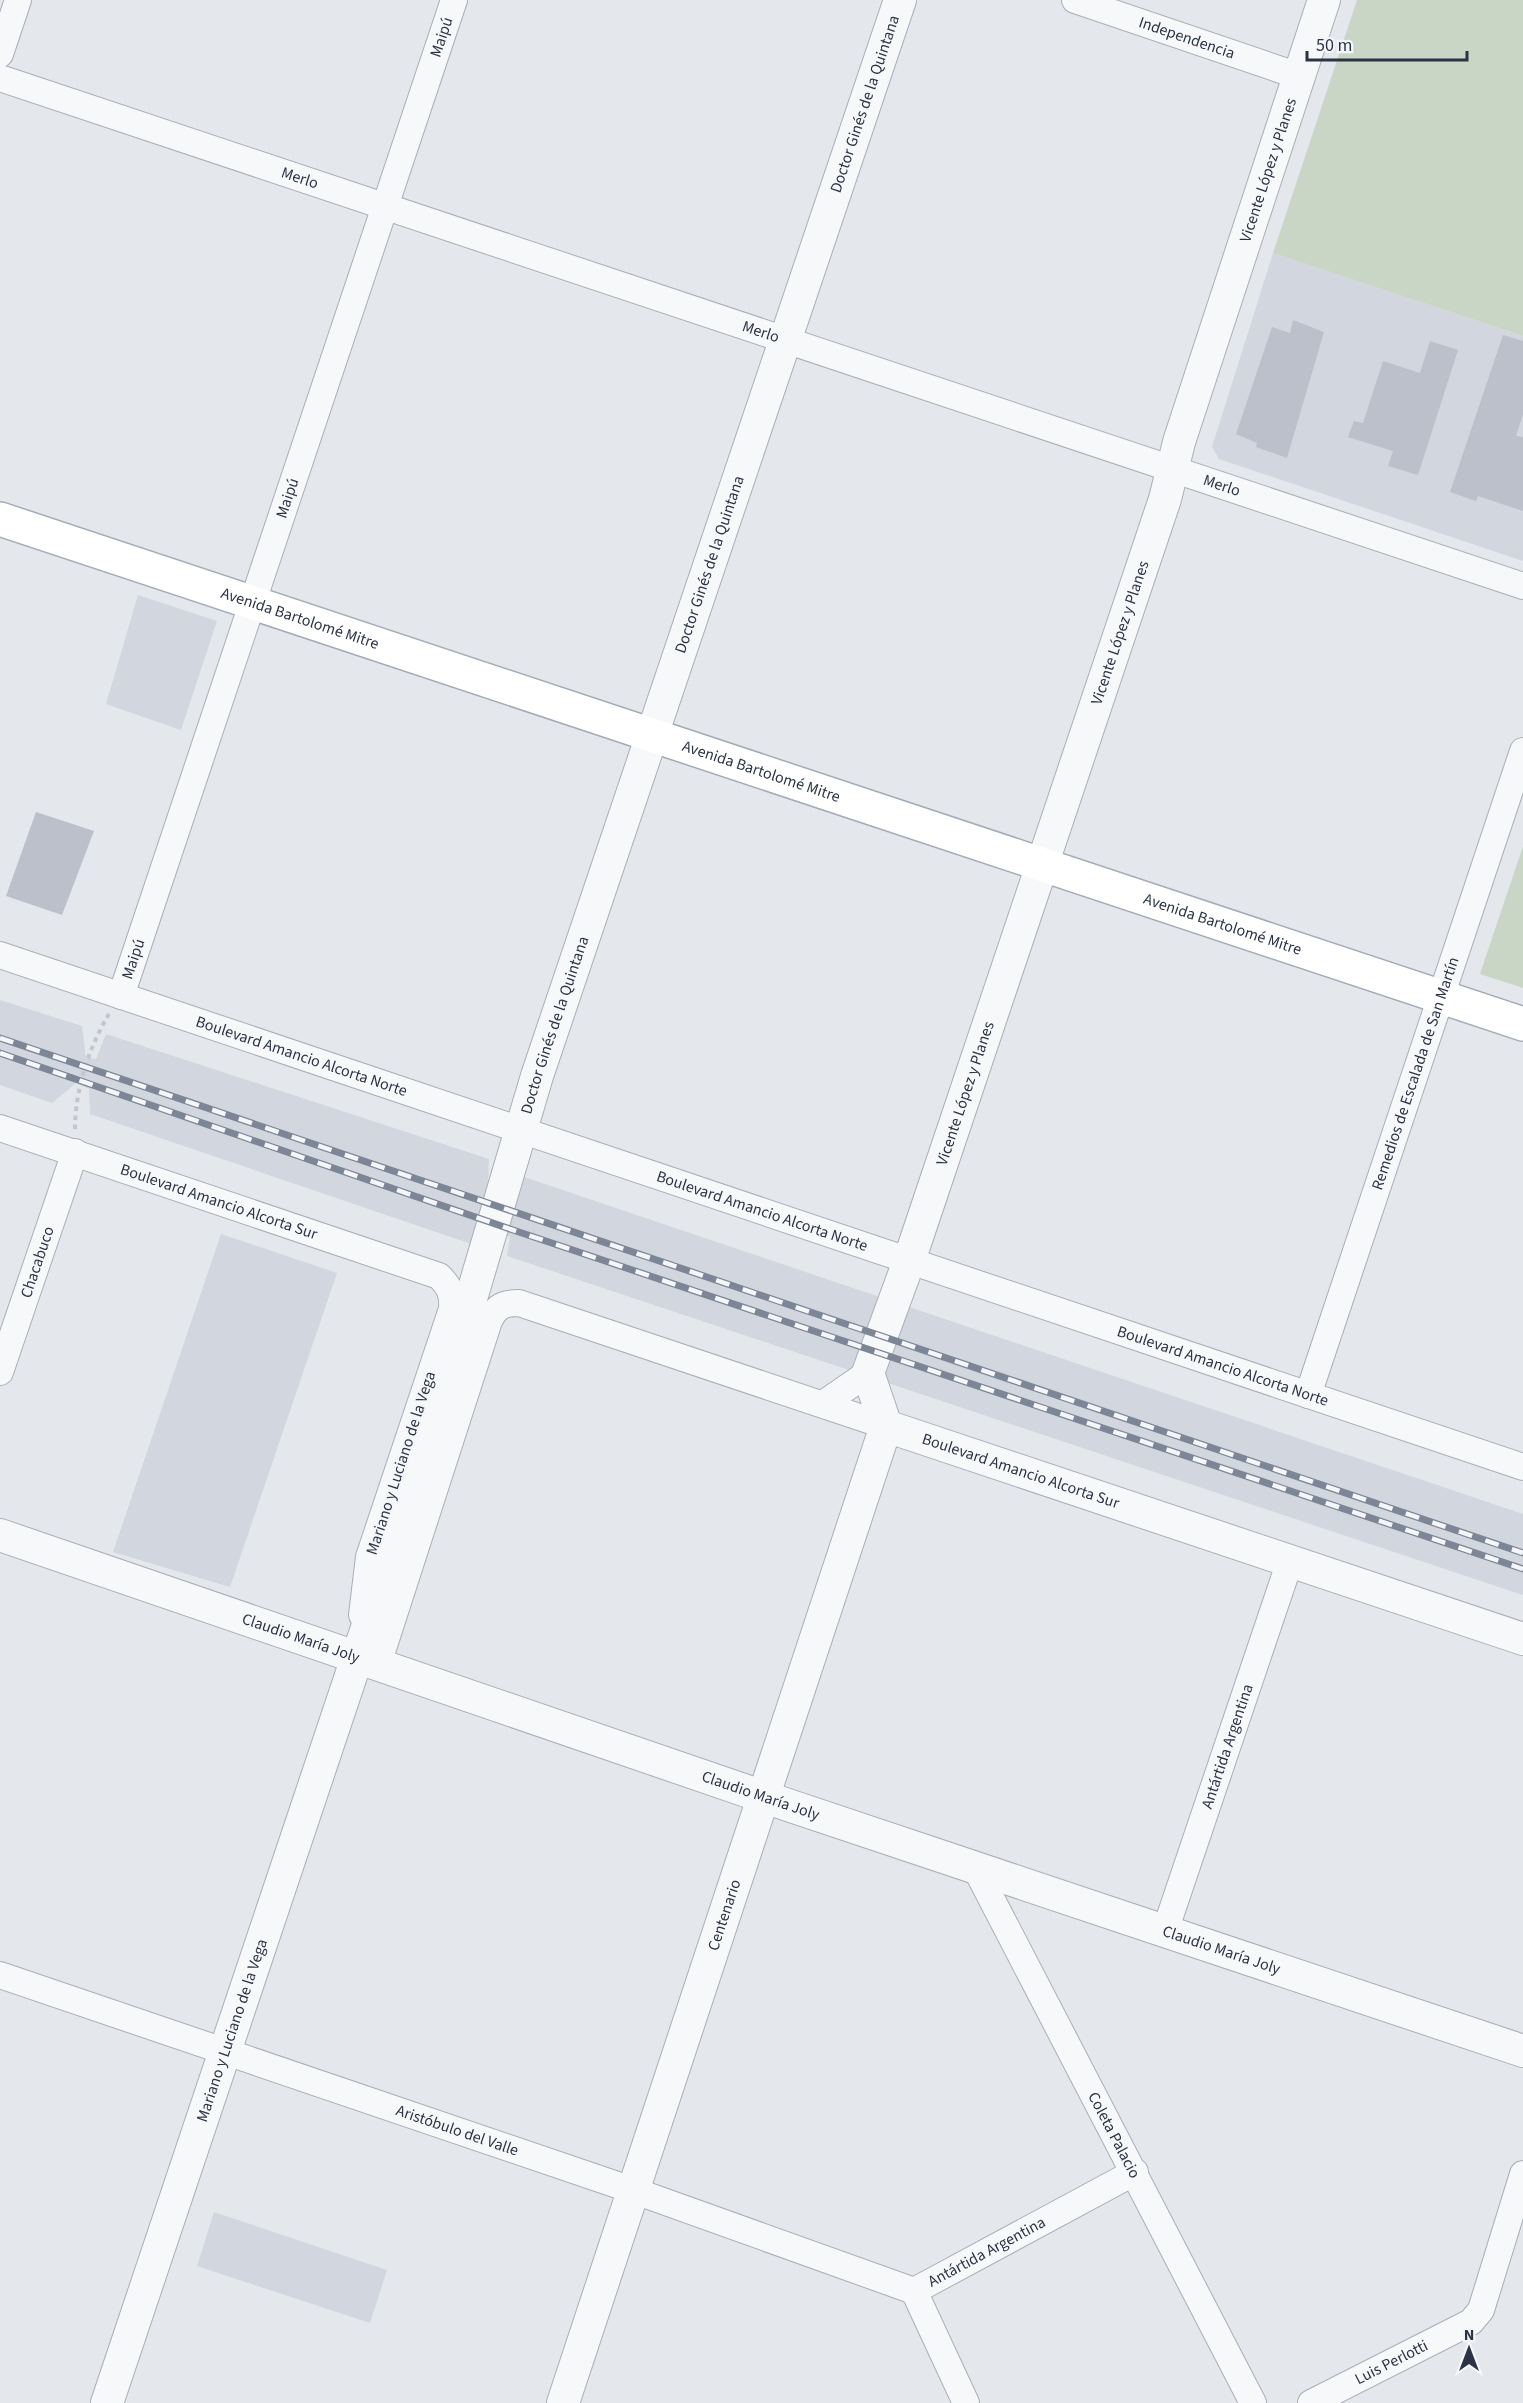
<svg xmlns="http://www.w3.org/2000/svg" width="1523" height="2403" viewBox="0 0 1523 2403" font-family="'Source Sans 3',sans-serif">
	<rect width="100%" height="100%" fill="#e4e7ec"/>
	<g fill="#d2d6de">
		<path d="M1273,253l250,83v225l-304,-102 -7,-12z"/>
		<path d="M138,595l79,26 -36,109 -75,-26z"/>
		<path d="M0,1000l82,26 4,32 10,1 10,-25 383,125 -1,25 32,9 4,-16 999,337v81l-1016,-339 3,-19 -26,-10 -4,20 -390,-133 -1,-25 -13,-6 -24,20 -52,-18z"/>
		<path d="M221,1234l116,39 -107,314 -117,-35z"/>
		<path d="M214,2212l173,58 -17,53 -173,-57z"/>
	</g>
	<g fill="#c9d6c5">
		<path d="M1357,0h166v336l-250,-83z"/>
		<path d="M1523,846v142l-43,-14z"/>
	</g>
	<g fill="#bbc0ca">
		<path d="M1293,320l31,12 -37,126 -31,-11 1,-4 -21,-9 36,-107 18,6z"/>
		<path d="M1503,335l20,6v73l-7,22 7,1v74l-45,-15 -2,5 -26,-9z"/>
		<path d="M1430,341l28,9 -40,125 -30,-9 5,-15 -45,-14 6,-16 9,2 20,-62 37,12z"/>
		<path d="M36,812l58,19 -32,84 -56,-19z"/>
	</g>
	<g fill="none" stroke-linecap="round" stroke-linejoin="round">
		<g stroke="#a9aeb7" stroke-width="28">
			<g id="minor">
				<path id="s1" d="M1075,0l224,76"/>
				<path d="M0,54l18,-54"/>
				<path id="s2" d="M0,78l1523,508"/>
				<path id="s3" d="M0,955l1523,512"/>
				<path id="s4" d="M121,996l333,-996"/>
				<path id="s5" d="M0,1128l439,148c11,11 14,18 13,33l-83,248 -7,58"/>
				<path id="s6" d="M0,1372l75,-220"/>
				<path id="s7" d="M1308,1395l215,-644"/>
				<path d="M823,1404l45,-31"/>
				<path d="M378,1664l111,-343c7,-15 15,-18 30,-18l367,123"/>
				<path id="s8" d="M975,1867l278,536"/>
				<path id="s9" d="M1165,1931l125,-370"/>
				<path id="s10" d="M0,1975l635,216 279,100"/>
				<path id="s11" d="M966,2403l-52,-112 221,-119"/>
				<path id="s12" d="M1311,2403l160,-81 10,-12 42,-136"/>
			</g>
		</g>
		<g stroke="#a9aeb7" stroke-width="34">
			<g id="tertiary">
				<path id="s13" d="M886,1426l-18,-53 41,-112 256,-762 14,-57 145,-442"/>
				<path id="s14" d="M886,1426l637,213"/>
				<path id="s15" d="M0,1535l764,262 759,254"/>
				<path id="s16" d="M107,2403l314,-936 116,-391 363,-1076"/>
				<path id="s17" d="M563,2403l323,-977"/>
			</g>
		</g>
		<g stroke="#a3abb8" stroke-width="36">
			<g id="primary">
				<path id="s18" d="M0,519l1523,505"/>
			</g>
		</g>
		<path stroke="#c2c5cb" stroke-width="4" stroke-dasharray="4.5 4.5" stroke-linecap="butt" d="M75,1129c0,-39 14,-82 34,-115"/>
		<use href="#minor" stroke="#f7f8fa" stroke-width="26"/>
		<use href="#tertiary" stroke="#f7f8fa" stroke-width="32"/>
		<use href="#primary" stroke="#fff" stroke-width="33"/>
		<g stroke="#7d8696" stroke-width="7">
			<g id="rail">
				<path d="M0,1038l1523,515"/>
				<path d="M0,1053l513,177 1010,339"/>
			</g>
		</g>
		<use href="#rail" stroke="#f4f6f9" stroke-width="4.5" stroke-dasharray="14" stroke-linecap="butt"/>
	</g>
	<g text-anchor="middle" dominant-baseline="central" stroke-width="4.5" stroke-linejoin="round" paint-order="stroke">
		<g font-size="16" fill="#2b3445" stroke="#f4f6f9">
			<text stroke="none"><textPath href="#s4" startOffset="1011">Maipú</textPath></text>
			<text stroke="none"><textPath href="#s1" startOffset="118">Independencia</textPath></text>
			<text stroke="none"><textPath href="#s16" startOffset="2421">Doctor Ginés de la Quintana</textPath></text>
			<text stroke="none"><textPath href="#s13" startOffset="1324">Vicente López y Planes</textPath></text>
			<text stroke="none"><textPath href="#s2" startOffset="316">Merlo</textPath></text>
			<text stroke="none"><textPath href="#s2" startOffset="802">Merlo</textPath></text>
			<text stroke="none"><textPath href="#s2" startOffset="1288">Merlo</textPath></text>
			<text stroke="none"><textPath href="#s4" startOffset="525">Maipú</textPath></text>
			<text stroke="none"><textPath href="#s16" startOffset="1935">Doctor Ginés de la Quintana</textPath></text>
			<text stroke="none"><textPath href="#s18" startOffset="316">Avenida Bartolomé Mitre</textPath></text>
			<text stroke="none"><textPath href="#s13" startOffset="838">Vicente López y Planes</textPath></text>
			<text stroke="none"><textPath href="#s18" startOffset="802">Avenida Bartolomé Mitre</textPath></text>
			<text stroke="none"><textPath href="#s18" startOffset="1288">Avenida Bartolomé Mitre</textPath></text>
			<text stroke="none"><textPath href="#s4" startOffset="39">Maipú</textPath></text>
			<text stroke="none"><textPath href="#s16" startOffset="1449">Doctor Ginés de la Quintana</textPath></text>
			<text stroke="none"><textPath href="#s3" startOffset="318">Boulevard Amancio Alcorta Norte</textPath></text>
			<text stroke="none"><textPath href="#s7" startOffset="339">Remedios de Escalada de San Martín</textPath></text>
			<text stroke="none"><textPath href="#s13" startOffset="352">Vicente López y Planes</textPath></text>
			<text stroke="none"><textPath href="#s5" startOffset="231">Boulevard Amancio Alcorta Sur</textPath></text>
			<text stroke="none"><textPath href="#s3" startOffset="804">Boulevard Amancio Alcorta Norte</textPath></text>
			<text stroke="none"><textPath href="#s6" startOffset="116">Chacabuco</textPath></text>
			<text stroke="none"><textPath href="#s3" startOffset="1290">Boulevard Amancio Alcorta Norte</textPath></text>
			<text transform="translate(401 1463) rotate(-72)">Mariano y Luciano de la Vega</text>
			<text stroke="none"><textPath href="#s14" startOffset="142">Boulevard Amancio Alcorta Sur</textPath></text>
			<text stroke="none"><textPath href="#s15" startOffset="318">Claudio María Joly</textPath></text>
			<text stroke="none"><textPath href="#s9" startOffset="195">Antártida Argentina</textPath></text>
			<text stroke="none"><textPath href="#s15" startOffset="804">Claudio María Joly</textPath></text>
			<text stroke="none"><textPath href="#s17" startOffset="514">Centenario</textPath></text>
			<text stroke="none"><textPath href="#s15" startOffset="1290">Claudio María Joly</textPath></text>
			<text stroke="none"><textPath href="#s16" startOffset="393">Mariano y Luciano de la Vega</textPath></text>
			<text stroke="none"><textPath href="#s10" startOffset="483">Aristóbulo del Valle</textPath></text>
			<text stroke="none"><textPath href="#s8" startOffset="302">Coleta Palacio</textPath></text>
			<text stroke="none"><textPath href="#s11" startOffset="206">Antártida Argentina</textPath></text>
			<text stroke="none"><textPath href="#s12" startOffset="90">Luis Perlotti</textPath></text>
		</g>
	</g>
	<g transform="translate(1469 2349)" stroke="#f4f6f9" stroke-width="4.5" paint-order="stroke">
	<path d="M0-4.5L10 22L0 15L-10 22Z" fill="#2b3445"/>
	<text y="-9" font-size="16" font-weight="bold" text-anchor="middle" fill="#2b3445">N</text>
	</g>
	<path d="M1307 51v9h160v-9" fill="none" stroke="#2b3445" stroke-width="3"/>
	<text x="1316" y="51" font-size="18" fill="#2b3445" stroke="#f4f6f9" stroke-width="4.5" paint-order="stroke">50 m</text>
</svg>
